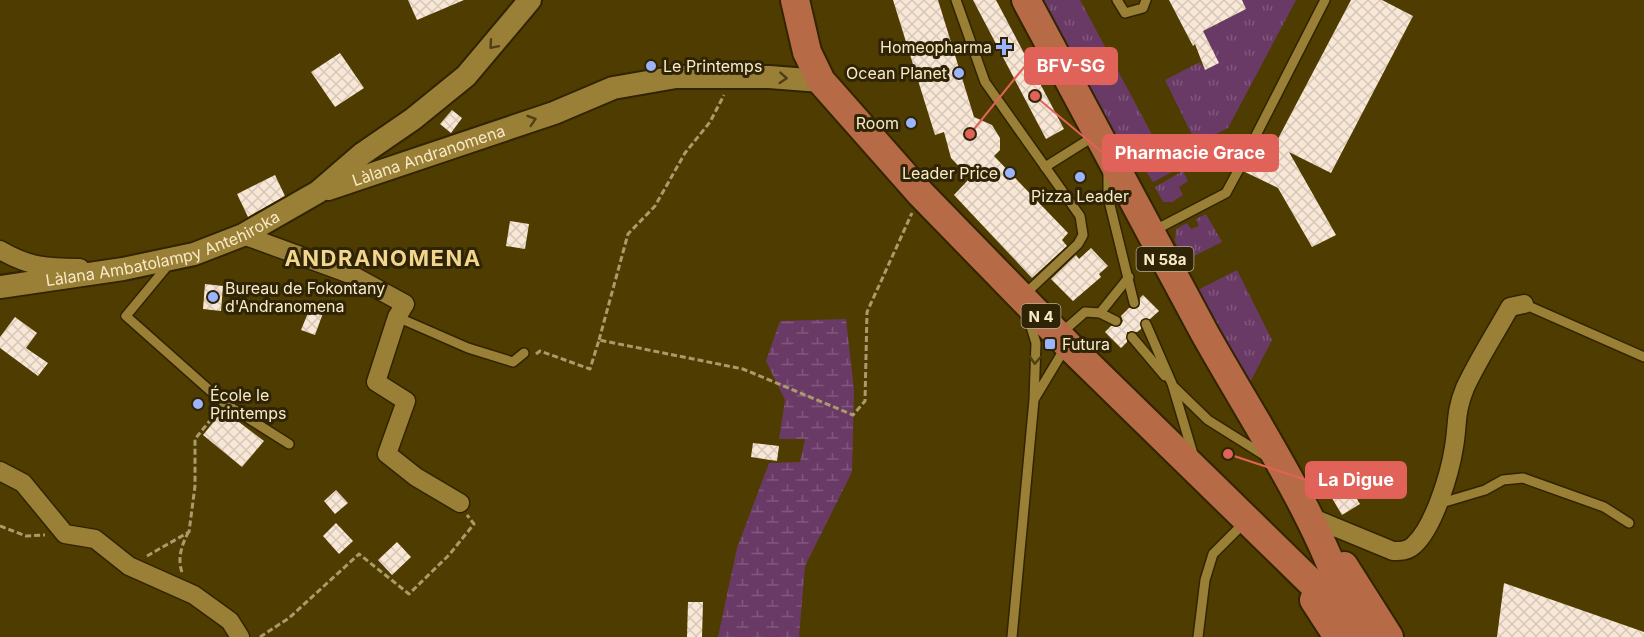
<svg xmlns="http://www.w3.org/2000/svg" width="1644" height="637" viewBox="0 0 1644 637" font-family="Inter,sans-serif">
	<defs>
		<pattern id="grass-tufts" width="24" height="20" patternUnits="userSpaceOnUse" patternTransform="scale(1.5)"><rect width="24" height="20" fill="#6a3a67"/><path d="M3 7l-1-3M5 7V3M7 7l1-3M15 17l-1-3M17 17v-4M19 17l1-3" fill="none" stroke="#80577b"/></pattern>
		<pattern id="wetland-marsh" width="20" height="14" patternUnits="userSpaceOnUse" patternTransform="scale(1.5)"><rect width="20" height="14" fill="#6a3a67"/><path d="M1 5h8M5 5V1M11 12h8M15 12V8" fill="none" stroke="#80577b"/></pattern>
		<pattern id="building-cross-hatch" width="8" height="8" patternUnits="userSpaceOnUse" patternTransform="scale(1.5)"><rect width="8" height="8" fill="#f8e7d6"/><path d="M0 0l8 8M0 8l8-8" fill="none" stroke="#d5c7b7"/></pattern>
	</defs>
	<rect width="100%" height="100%" fill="#4f3c00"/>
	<g fill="url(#grass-tufts)">
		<path d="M1040,0h40l92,172 -19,10 -14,-22 -37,-39z"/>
		<path d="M1242,0h54l-68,128 -23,12 -3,-5 -8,4 -29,-59 35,-18 5,8 13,-7 -15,-32 43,-22z"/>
		<path d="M1183,171l5,10 -9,6 4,8 -11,7h-9l-8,-15z"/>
		<path d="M1206,214l16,28 -38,19 -9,-20 1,-12 11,-6 4,6 8,-3 -3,-7z"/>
		<path d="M1237,270l35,70 -25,48 -53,-96z"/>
	</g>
	<path fill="url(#wetland-marsh)" d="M846,319l8,71 -2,82 -47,94 -6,71h-81l19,-89 32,-85 31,-1 5,-23h-26l6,-39 -19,-39 14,-40z"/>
	<g fill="url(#building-cross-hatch)">
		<path d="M408,0h56l-47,20z"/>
		<path d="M893,0h45l36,117 18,8 8,13v12l-6,6 74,77 -6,7 5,6 -35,32 -78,-83 16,-17 -19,-20 -7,-26 -9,3z"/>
		<path d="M973,0h23l68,129 -18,10z"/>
		<path d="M1169,0h73l4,9 -43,22 16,32 -14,7 -10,-26 -2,2z"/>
		<path d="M1351,0h31l31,16 -82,157 -42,-21 47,83 -24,12 -34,-59 -33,-16v-6l-6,-4 -6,4 -14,-7 -20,12 -10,-18 34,-19 21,10v6l3,3 9,-3 13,6z"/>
		<path d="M340,53l24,35 -29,19 -24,-35z"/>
		<path d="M452,110l10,8 -11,15 -11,-9z"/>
		<path d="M275,175l10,21 -37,21 -11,-23z"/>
		<path d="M510,221l19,3 -4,25 -19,-3z"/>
		<path d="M1091,248l17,18 -9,8 2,3 -28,24 -22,-22 25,-24 3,4z"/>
		<path d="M205,284l18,2 -2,25 -18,-2z"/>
		<path d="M1143,295l16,16 -9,8 -9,1v9l-4,3h-10v10l-6,6 -16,-16 6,-6h9l3,-5 -2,-5 8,-8 10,-1 1,-9z"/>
		<path d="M310,308l13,5 -8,22 -14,-5z"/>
		<path d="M15,317l22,16 -11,15 22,15 -10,13 -38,-28v-11z"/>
		<path d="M223,410l41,31 -22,26 -39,-32z"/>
		<path d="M753,443l26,3 -2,15 -26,-4z"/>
		<path d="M1344,478l16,26 -18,11 -16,-27z"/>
		<path d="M336,490l12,13 -13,11 -11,-13z"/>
		<path d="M336,523l17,18 -14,13 -16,-18z"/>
		<path d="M397,542l14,15 -19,18 -14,-15z"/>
		<path d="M1504,583l140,49v5h-147z"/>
		<path d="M688,602h15l-1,35h-15z"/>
	</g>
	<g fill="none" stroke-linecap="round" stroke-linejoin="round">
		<g stroke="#312400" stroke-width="12">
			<g id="service">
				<path d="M956,0l29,82 95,134 3,19 -5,9 -54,51"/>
				<path d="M1117,0l8,13 18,-5 3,-8"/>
				<path d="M1250,147l75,-147"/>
				<path d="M1045,167l51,-32"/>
				<path d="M1108,171v26l26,106"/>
				<path d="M1153,231l73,-38 13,-24"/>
				<path d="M169,264l-43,52 98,87 65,41"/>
				<path d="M1524,304l120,53"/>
				<path d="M1100,313l29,-36"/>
				<path d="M397,317l71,31 45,14 11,-9"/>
				<path d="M1146,324l27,62 35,34 59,37"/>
				<path d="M1060,334l25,-22 15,1 16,8"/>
				<path d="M1132,337l33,39"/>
				<path d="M1173,387l20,67"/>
				<path d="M1035,398l30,-50"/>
				<path d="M1438,504l47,-14 18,-10 20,-2 81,29 25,16"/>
				<path d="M1012,637l22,-237 2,-57 -8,-26"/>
				<path d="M1198,637l7,-57 8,-26 31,-31"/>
			</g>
		</g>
		<g stroke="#312400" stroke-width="21">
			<g id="minor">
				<path d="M243,235l107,39 55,30 -8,13 -21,65 30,19 -19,53 29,23 44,26"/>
				<path d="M0,250c29,17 47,18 80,18"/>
				<path d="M0,471l23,12 42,51 30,5 34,27 65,29 36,26 10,16"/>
				<path d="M1308,516l85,35c8,0 15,0 21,-6 20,-18 36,-72 40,-98 4,-23 1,-35 11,-59 13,-28 30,-54 45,-81l14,-3"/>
			</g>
		</g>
		<g stroke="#312400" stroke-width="26">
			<g id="tertiary">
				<path id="s1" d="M328,189l226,-76 59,-25 63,-11h93l52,4"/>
				<path id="s2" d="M0,287l123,-18 71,-15 49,-19 75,-43 44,-38 51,-35 53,-43 64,-76"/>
			</g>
		</g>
		<g stroke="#312400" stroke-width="32">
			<g id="primary">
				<path d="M795,0l12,52 14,29 99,112 148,152 299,292"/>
				<path d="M1026,0c60,110 118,222 178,332 51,91 113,181 145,281"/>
				<path d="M1344,566l45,71"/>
				<path d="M1314,600l24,37"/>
			</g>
		</g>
		<g stroke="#ab9b6c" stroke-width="3" stroke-dasharray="6 3" stroke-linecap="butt">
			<path d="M599,340l29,-106 27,-28 30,-53 25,-31 14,-27"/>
			<path d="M536,354l4,-3 50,18 9,-29 144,29 110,46 12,-14 2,-89 45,-99"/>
			<path d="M0,526l26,10 19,-1"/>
			<path d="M147,556l42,-24 6,-46v-47l22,-27"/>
			<path d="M182,572c-5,-13 0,-28 6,-39"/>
			<path d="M260,637l29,-19 70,-64 50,40 40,-39 25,-31 -7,-9"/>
		</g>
		<use href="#service" stroke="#9a7f37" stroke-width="9"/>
		<use href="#minor" stroke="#9a7f37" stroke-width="18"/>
		<use href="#tertiary" stroke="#9a7f37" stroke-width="22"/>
		<use href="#primary" stroke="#b66a45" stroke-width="28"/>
	</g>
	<defs><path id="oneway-chevron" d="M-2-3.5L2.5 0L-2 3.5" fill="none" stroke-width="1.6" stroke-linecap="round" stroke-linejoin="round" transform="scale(1.5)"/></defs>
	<g stroke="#4f3f15">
		<use href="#oneway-chevron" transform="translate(493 45) rotate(131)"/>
		<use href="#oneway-chevron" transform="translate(783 78) rotate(4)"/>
		<use href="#oneway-chevron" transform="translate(532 120) rotate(-18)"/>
		<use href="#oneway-chevron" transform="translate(1035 360) rotate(93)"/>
	</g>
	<g fill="#9bb4fd" stroke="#2f2406" stroke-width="2">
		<path d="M1001 38h6v6h6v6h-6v6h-6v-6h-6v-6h6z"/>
		<circle cx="651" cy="66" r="6"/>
		<circle cx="959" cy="73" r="6"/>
		<circle cx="911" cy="123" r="6"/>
		<circle cx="1010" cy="173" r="6"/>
		<circle cx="1080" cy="177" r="6"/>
		<circle cx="213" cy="297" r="6"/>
		<rect x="1044" y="338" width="12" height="12" rx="3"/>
		<circle cx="198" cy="404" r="6"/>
	</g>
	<g text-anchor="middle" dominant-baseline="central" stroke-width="6" stroke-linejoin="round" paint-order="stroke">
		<g fill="#2f2406" stroke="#bcaf8e" stroke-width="1.5">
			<rect x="1136.5" y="247" width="57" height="24" rx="4.5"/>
			<rect x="1021.5" y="304" width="39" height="24" rx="4.5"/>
		</g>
		<g font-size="15" font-weight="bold" fill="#f9ebc8">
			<text x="1165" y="259">N 58a</text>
			<text x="1041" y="316">N 4</text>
		</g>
		<g font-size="16" fill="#f9ebc8" stroke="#2f2406" text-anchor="end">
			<text x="992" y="47">Homeopharma</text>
			<text x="663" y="66" text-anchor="start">Le Printemps</text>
			<text x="947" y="73">Ocean Planet</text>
			<text x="899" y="123">Room</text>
			<text x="998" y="173">Leader Price</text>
			<text x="1080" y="196" text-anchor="middle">Pizza Leader</text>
			<text x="225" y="288" text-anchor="start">Bureau de Fokontany<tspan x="225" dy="18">d'Andranomena</tspan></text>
			<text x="1062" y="344" text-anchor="start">Futura</text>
			<text x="210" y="395" text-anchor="start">École le<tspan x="210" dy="18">Printemps</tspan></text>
		</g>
		<g font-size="16" fill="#f9ebc8" stroke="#2f2406">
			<text stroke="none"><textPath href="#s1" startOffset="106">Làlana Andranomena</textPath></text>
			<text stroke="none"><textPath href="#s2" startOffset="168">Làlana Ambatolampy Antehiroka</textPath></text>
		</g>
		<g font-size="22" font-weight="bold" letter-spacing="1.5" fill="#f2d68d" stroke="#2f2406">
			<text x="383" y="258">ANDRANOMENA</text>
		</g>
	</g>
	<path fill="none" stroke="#e06258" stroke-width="2" d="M970 134L1025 66M1035 96L1103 153M1228 454L1306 480"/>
	<g fill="#e06258" stroke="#2f2406" stroke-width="2">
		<circle cx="970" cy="134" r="6"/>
		<circle cx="1035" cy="96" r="6"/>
		<circle cx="1228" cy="454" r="6"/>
	</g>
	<g fill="#e06258" stroke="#e06258" stroke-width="2">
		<rect x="1025" y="48" width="92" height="36" rx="6"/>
		<rect x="1103" y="135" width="175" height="36" rx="6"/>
		<rect x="1306" y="462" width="100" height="36" rx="6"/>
	</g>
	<g font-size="18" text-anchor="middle" font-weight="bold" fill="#fff">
		<text x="1071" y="72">BFV-SG</text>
		<text x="1190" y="159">Pharmacie Grace</text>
		<text x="1356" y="486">La Digue</text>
	</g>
</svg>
